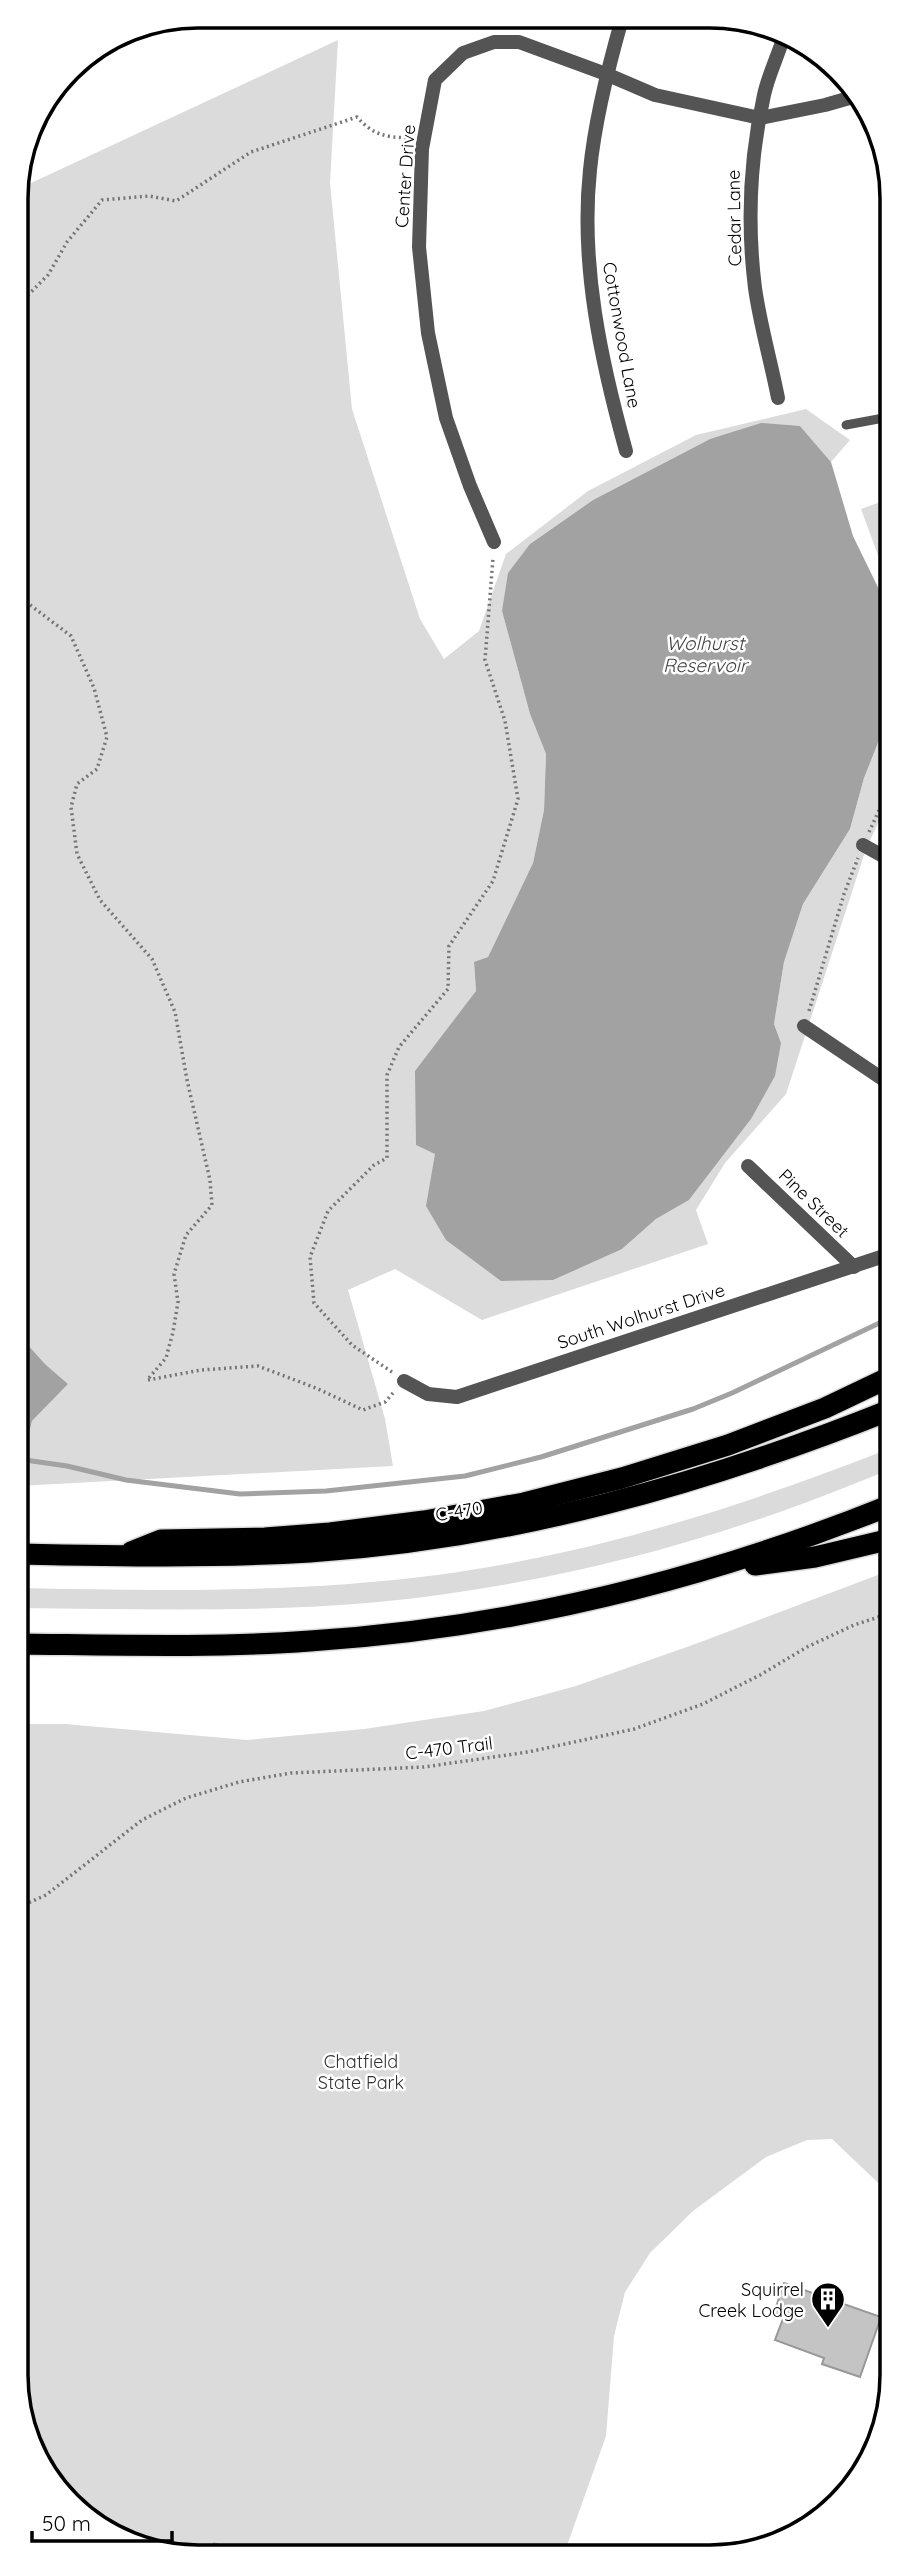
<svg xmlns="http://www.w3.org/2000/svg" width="908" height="2573" viewBox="0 0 908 2573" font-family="Quicksand,sans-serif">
	<rect width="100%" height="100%" fill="#fff"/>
	<g fill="#dbdbdb">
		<path d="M338,40l-8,143 22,226 68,210 24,40 35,-28 27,-77 82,-63 108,-56 110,-26 44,31 -19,22 -31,-36 -90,13 -117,61 -63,44 -28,67 28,103 16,40 -2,56 -11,53 -45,94 -14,6 2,28 -21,31 -20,132 187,95 34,-30 33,-19 62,-81 30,-76 -7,-19 10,-62 19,-58 47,-75 14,-51 25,-63 1,83 -24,51 -80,245 -61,69 -29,47 12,34 -226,76 -87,-51 -47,21 37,129 8,47 -375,20 14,-65 36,-37 -23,-20 -27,-30 10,-28 -10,-34 -2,-1082z"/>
		<path d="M889,499v86l-28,-76z"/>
		<path d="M891,1448v21c-38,15 -76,31 -114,44 -128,45 -264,76 -398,89 -120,11 -241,7 -361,6v-20c140,3 280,5 419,-13 157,-21 307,-69 454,-127z"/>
		<path d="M891,1570l1,626 -60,-57 -25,1 -41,17 -73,54 -43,42 -25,39 -11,44 -8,100 -42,118h-401l-93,-50 -51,-93 -1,-687h47l182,16 117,-11 120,-18 92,-25 122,-43z"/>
	</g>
	<g fill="#a2a2a2">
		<path d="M761,423l39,3 31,36 22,74 36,74v105l-25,63 -14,51 -47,75 -19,58 -10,62 7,19 -6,33 -24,43 -62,81 -33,19 -34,30 -69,31 -52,1 -55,-41 -20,-34 9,-52 -19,-9 -1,-74 61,-80 -2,-29 14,-5 45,-94 11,-53 2,-56 -16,-40 -28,-103 6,-38 22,-29 63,-44 117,-61z"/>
		<path d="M18,1272l10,34 -10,28 27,30 23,20 -36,37 -14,58z"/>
	</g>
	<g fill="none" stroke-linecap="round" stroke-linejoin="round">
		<g stroke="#a2a2a2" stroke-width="5">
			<path d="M18,1459l49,7 59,14 114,14 86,-3 139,-15 76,-19 152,-48 39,-16 158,-75"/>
			<path d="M205,2554v-3l9,-6 10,3 3,6"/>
		</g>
	</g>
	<path fill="#c4c4c4" stroke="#989898" stroke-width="2" d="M784,2283l97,34 -21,60 -38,-13 2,-6 -49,-18 9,-24 -10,-3z"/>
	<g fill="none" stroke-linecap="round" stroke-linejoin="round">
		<g stroke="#dbdbdb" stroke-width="24">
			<g id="highway">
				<path d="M131,1552l30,-12 104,-2 65,-5 94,-12 100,-18 98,-25 106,-33 97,-37 65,-31"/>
				<path d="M18,1554c97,2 195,4 292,-2 202,-13 394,-68 580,-142"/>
				<path d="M755,1565l60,-8 76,-18"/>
				<path d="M18,1644c97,1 195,4 292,-3 200,-13 395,-61 581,-136"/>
			</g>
		</g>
		<g stroke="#767676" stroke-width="3.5" stroke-dasharray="2 3.5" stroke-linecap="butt">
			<path d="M16,307l32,-32 19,-33 35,-42 47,-4 27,5 75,-49 106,-35c16,18 28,20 51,21"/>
			<path d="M17,595l54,41 23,52 13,49 -10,32 -20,15 -6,23 6,47 23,46 52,59 23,53 12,68 23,100 2,25 -26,30 -12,39 4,28 -5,30 -7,26 -18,21"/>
			<path d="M869,832l21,-45"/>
			<path d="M809,1011l35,-117 14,-36"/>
			<path d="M392,1372l-40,-27 -38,-42 -4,-46 18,-46 46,-46 13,-7v-83l12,-28 49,-58 1,-43 44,-65 25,-82 -13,-78 -20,-61 8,-102"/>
			<path d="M148,1380l53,-10 57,-4 58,22 47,22 22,-8 8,-9"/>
			<path d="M19,1907l27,-12 96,-75 44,-22 53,-16 52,-9 133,-6 104,-15 106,-23 69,-25 57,-29 47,-28 47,-22 37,-12"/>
		</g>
		<g stroke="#545454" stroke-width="9">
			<path d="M846,425l43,-8"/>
			<path d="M880,2433l2,-6"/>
		</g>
		<g stroke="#545454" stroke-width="14">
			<path d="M622,19c-14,49 -27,100 -32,151 -10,94 11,191 36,281"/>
			<path d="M778,398c-7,-36 -18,-74 -23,-110 -8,-64 -5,-130 9,-193 4,-19 13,-37 19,-56"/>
			<path d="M494,542l-24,-56 -24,-68 -18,-85 -9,-86 3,-98 13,-69 28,-27 31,-11h25l87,32 49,21 105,23 65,-13 28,-8"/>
			<path d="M863,845l27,15"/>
			<path d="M804,1026l86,58"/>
			<path d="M748,1166l106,101"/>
			<path d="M404,1381l24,13 29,3 433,-143"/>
		</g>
		<use href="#highway" stroke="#000" stroke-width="21"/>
	</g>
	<defs>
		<g id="building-pin" transform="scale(1.75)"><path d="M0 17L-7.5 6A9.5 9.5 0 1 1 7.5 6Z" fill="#000" stroke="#fff"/><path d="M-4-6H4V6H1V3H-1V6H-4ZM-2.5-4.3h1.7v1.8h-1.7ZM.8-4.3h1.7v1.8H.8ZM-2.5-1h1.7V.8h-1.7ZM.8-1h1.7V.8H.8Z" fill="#fff"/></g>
	</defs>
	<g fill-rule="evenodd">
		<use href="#building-pin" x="828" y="2299"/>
	</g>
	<g text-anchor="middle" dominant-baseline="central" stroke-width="5" stroke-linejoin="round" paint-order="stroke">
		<g font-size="18" fill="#000" stroke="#fff">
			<text transform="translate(405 176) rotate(-86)">Center Drive</text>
			<text transform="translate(734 218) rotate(-91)">Cedar Lane</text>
			<text transform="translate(622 335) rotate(80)">Cottonwood Lane</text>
			<text transform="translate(814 1203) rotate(44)">Pine Street</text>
			<text transform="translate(641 1316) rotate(-18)">South Wolhurst Drive</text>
			<text transform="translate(459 1511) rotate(-9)">C-470</text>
			<text transform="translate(449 1748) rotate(-7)">C-470 Trail</text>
		</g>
		<g font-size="18" fill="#323232" stroke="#fff">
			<text x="361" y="2061">Chatfield<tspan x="361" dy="21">State Park</tspan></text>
		</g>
		<g font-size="18" fill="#000" stroke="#fff" text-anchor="end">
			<text x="804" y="2289">Squirrel<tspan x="804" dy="21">Creek Lodge</tspan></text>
		</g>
		<g font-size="19" font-style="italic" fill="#434343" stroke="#fff">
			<text x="705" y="643">Wolhurst<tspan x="705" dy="22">Reservoir</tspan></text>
		</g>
	</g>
	<path d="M0 0H908V2573H0ZM198 28H710A170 170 0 0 1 880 198V2375A170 170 0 0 1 710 2545H198A170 170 0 0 1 28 2375V198A170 170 0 0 1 198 28Z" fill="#fff" fill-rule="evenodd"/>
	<path fill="none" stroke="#000" stroke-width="3.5" d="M198 28H710A170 170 0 0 1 880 198V2375A170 170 0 0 1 710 2545H198A170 170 0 0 1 28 2375V198A170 170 0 0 1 198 28Z"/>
	<path d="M32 2531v10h140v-10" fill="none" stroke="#000000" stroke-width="3.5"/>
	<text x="42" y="2531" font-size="21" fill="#000000" stroke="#ffffff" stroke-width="5" paint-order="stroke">50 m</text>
</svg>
